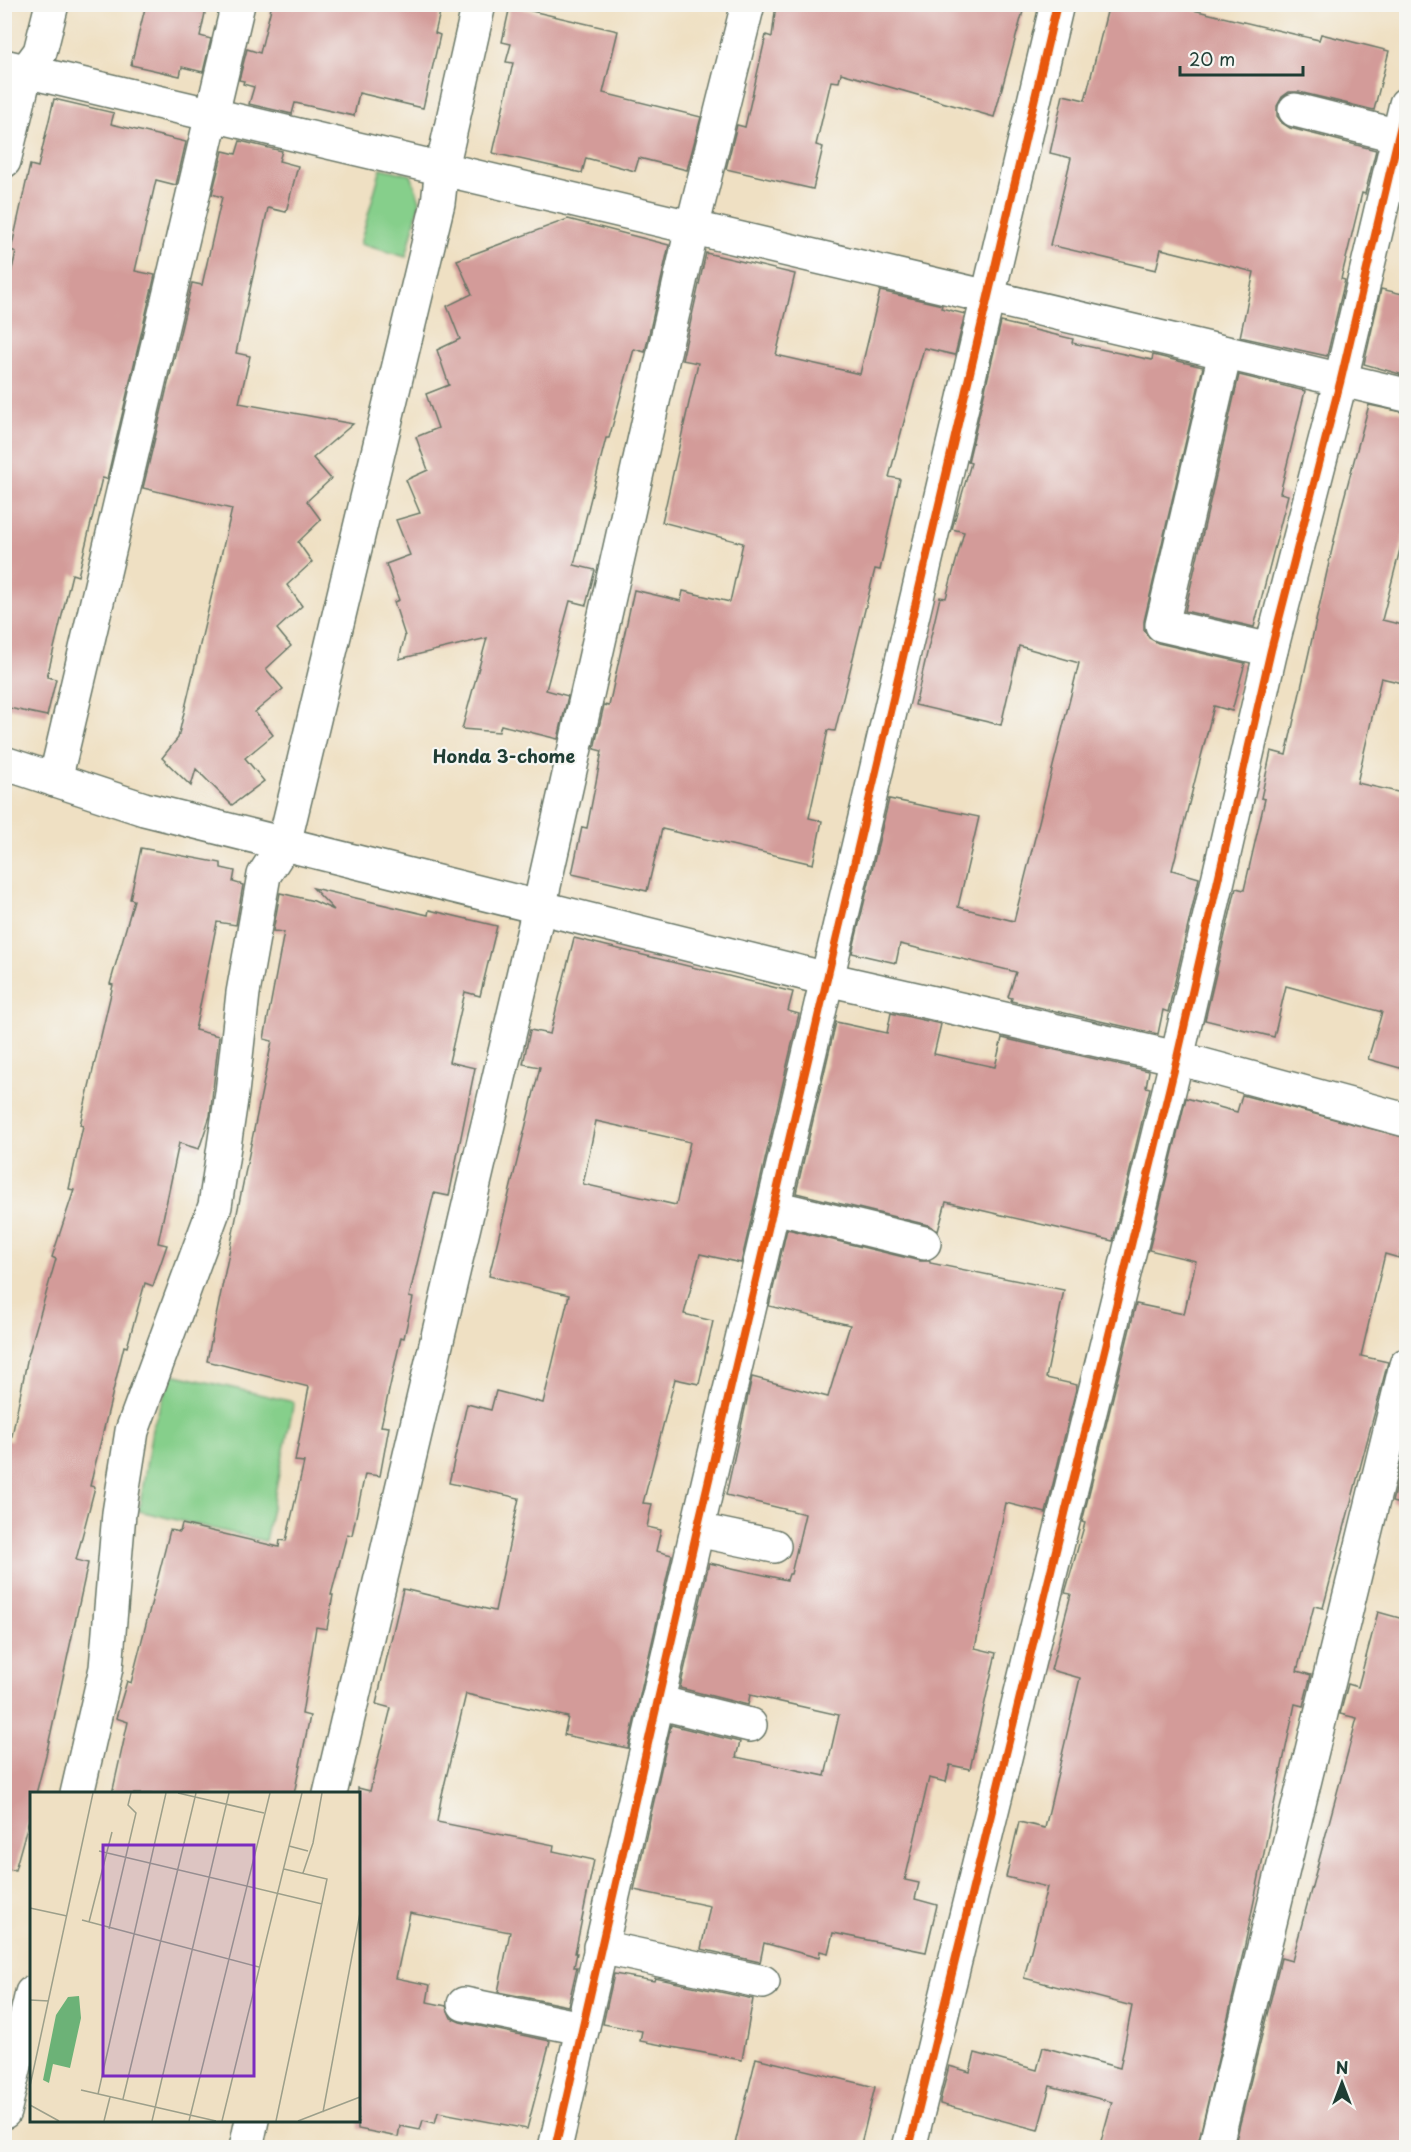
<svg xmlns="http://www.w3.org/2000/svg" width="1411" height="2152" viewBox="0 0 1411 2152" font-family="'Playpen Sans',sans-serif">
	<rect width="100%" height="100%" fill="#f6f6f2"/>
	<filter id="ink" filterUnits="userSpaceOnUse"><feTurbulence type="fractalNoise" baseFrequency=".0167" numOctaves="2"/><feDisplacementMap in="SourceGraphic" scale="12" xChannelSelector="R" yChannelSelector="G"/><feConvolveMatrix kernelMatrix="1 2 1 2 8 2 1 2 1" color-interpolation-filters="sRGB"/></filter>
	<filter id="wash" filterUnits="userSpaceOnUse"><feTurbulence type="fractalNoise" baseFrequency=".008" numOctaves="4" result="noise"/><feDisplacementMap in="SourceGraphic" scale="24" xChannelSelector="R" yChannelSelector="G"/><feGaussianBlur stdDeviation="1.35" result="paint"/><feColorMatrix in="noise" values="0 0 0 0 0 0 0 0 0 0 0 0 0 0 0 0 0 1.4 0 .05"/><feComposite in="paint" operator="in"/></filter>
	<g filter="url(#wash)">
		<rect width="100%" height="100%" fill="#efe0c3"/>
		<g fill="#86cf8b" stroke="#528660" stroke-width="1.5">
			<path d="M381,168l30,7 9,26 -14,56 -46,-13z"/>
			<path d="M172,1374l122,28 -29,139 -126,-30 13,-82z"/>
		</g>
		<g id="blocks">
			<g fill="#d39b99" fill-rule="evenodd">
				<path d="M146,4h61l-7,32 11,3 -8,33 -21,-5 -2,9 -49,-11z"/>
				<path d="M272,4h170l-7,29 5,2 -17,73 -64,-15 -5,23 -59,-13 -3,11 -43,-10 5,-17 -11,-3 1,-3 -5,-1 8,-31 13,4z"/>
				<path d="M776,4h249l-31,113 -153,-44 -2,9 -8,-1 -15,64 7,2 -10,42 -87,-20 11,-44 8,2 21,-92 6,2z"/>
				<path d="M1109,4h59l151,36 2,-6 68,17 -15,59 -75,-18h-10l-7,5 -5,9v10l5,7 8,5 86,22 -11,44 -3,-1 -21,86 4,1 -18,76 -87,-19 14,-65 -93,-23 -5,21 -106,-25 21,-87 -21,-5 13,-58 22,5z"/>
				<path d="M510,6l108,25 -15,62 98,24 -14,53 -48,-12 -4,13 -49,-13 -4,15 -89,-20 20,-90 -7,-1 5,-18 -9,-2z"/>
				<path d="M54,99l60,14 -3,11 75,18 -10,43 -20,-5 -21,91 20,4 -48,204 -5,-1 -24,98 -6,-2 -25,103 9,2 -9,37 -43,-9v-403l12,-52 -5,-2 19,-85 8,2z"/>
				<path d="M240,141l42,10 -3,10 19,5 -12,46 -18,-4 -32,145 14,3 -11,47 114,21 -40,34 18,21 -24,22 14,19 -23,22 14,20 -25,23 15,21 -25,23 14,17 -25,23 17,20 -28,23 18,23 -28,23 19,23 -32,24 -36,-36 -5,17 -29,-28 16,-20 54,-229 -89,-21 49,-205 10,2 20,-88 -10,-3 11,-43 13,3z"/>
				<path d="M568,219l101,26 -24,107 -11,-3 -25,89h-3l-32,127 21,5 -9,35 -16,-4 -24,89 22,6 -10,43 -57,-14 -2,7 -37,-3 25,-91 -88,21 6,-23 -11,-34 5,-2 -13,-36 24,-9 -14,-35 24,-7 -14,-33 22,-10 -12,-33 22,-9 -12,-34 23,-9 -12,-35 23,-11 -13,-33 25,-12 -15,-34z"/>
				<path d="M706,253l89,21 -19,81 84,19 20,-83 62,14 -1,3 24,6 -10,41 -31,-7 -35,129 11,2 -20,91 -5,-1 -40,162 -7,-1 -19,88 13,3 -9,43 -151,-35 -15,62 -75,-17 10,-47 5,1 15,-77 -8,-2 10,-44 5,1 25,-116 47,11 2,-10 47,11 13,-59 -81,-21 36,-159 -16,-3z"/>
				<path d="M1381,289l26,6v81l-43,-12z"/>
				<path d="M1001,322l72,17 -1,4 80,17 1,-5 50,12 -59,254v9l5,8 9,5 87,20 -13,48 -18,-5 -42,164 27,8 -31,134 -5,-2 -5,24 -147,-33 1,-3 -4,-1 8,-25 -116,-28 -4,19 -44,-10 37,-154 90,18 -21,90 56,14 65,-258 -60,-17 -18,79 -86,-20 25,-108 6,1 18,-66 -12,-3 19,-66 -3,-1z"/>
				<path d="M1239,375l66,16 -25,102 8,2 -34,132 -69,-16z"/>
				<path d="M1369,405l38,8v109l-25,98 25,6v58l-26,-6 -24,105 50,11v276l-39,-11 14,-47 -96,-26 -12,51 -69,-17 31,-132 8,2 21,-91 -4,-1 10,-47 15,4 55,-246z"/>
				<path d="M141,848l80,15v5l14,3 -2,11 10,3 -7,40 -19,-3 -22,108 24,6 -9,80 -11,33 -20,-6 -21,100 9,2 -14,41 -8,-3 -18,64 -3,-1 -34,140 5,1 -19,73 12,3 -42,192 -10,39h-4v15l-17,61 -11,-1v-429l7,1 17,-85 28,-97 -4,-2 22,-67 -5,-1 14,-63 -3,-1 33,-140 -3,-1 24,-84 -4,-1z"/>
				<path d="M313,888l115,27 1,-5 68,16 -17,70 -15,-4 -16,70 26,6 -26,128 -15,-3 -25,104 4,1 -9,40 -3,-1 -20,89 8,1 -9,49 -15,-2 -13,61 -5,-1 -16,61h2l-6,34 -11,-2 -14,87 8,2 -16,78h-182l16,-72 -12,-4 11,-37 4,2 39,-153 10,2 2,-8 97,23 1,-7 6,1 18,-79 -9,-1 14,-74 -102,-26 65,-320 -8,-2 20,-107 -11,-1 7,-38 34,8 20,9z"/>
				<path d="M574,938l219,54 -5,19 11,3 -58,249 -41,-9 -16,60 29,7 -14,63 -24,-5 -32,124 9,1 -5,23 14,3 -5,21 16,4 -44,193 -64,-13 4,-18 -102,-23 -25,105 -4,23 117,23 -1,6 41,9 -19,93h2l-3,14h3l-9,39 -70,-14 12,-60 -100,-19 -14,65 34,7 -3,17 19,4 5,12 9,4 90,19 -23,88 -89,-17 -3,11 -12,-3 -3,10 -20,-4 -2,11 -40,-8v-341l12,3 21,-83 -15,-4 27,-115 92,22 24,-113 -70,-15 18,-79 24,6 5,-19 47,12 26,-108 -80,-19 51,-209 -17,-3 7,-34 20,4zM596,1121l94,21 -14,63 -93,-21z"/>
				<path d="M891,1013l50,11 -7,30 61,13 7,-29 147,33 -3,16 4,1 -37,153 -167,-39 -8,29 -10,-6 -132,-32 40,-171 51,11z"/>
				<path d="M1242,1095l165,43v91l-8,29 -14,-4 -24,102 27,6 -65,246 -9,-2 -17,65 14,4 -8,31 -8,-2 -51,245 -47,199h-98l13,-46 -62,-16 -12,44 -98,-26v-3l9,-35 21,6 5,-19 62,17 6,-23 77,21 12,-62 -108,-28 23,-91 -41,-10 13,-55 26,6 35,-150 -29,-8 20,-76 -6,-1 20,-70 -3,-1 54,-218 48,10 12,-53 -47,-11 37,-152 51,14z"/>
				<path d="M787,1229l133,32h10v2l134,27 -18,88 31,7 -31,128 -40,-10 -31,145 21,5 -26,116 -20,-4 -4,17 -17,-4 -24,102 14,3 -4,16 22,6 -11,47 -93,-19 -5,20 -8,-2 -1,7 -55,-15 -4,19 -59,-13 9,-43 -76,-16 37,-165 69,17 -4,15 89,19 14,-61 -89,-20 -2,10 -68,-17 29,-125 78,17 2,-6h2l14,-60 -79,-19 26,-118 76,20 22,-72 -81,-19z"/>
				<path d="M1407,1442v64l-15,-4z"/>
				<path d="M1378,1612l29,8v528h-173l47,-190 11,3 65,-243 -17,-4 8,-30 10,3z"/>
				<path d="M614,1974l40,7 1,-3 98,21 -11,61 -102,-19 2,-10 -39,-7z"/>
				<path d="M756,2058l119,29 -15,61h-126z"/>
			</g>
		</g>
	</g>
	<g filter="url(#ink)">
		<use href="#blocks" fill-opacity="0" stroke="#687666" stroke-width="1.5"/>
		<g fill="none" stroke-linecap="round" stroke-linejoin="round">
			<g stroke="#687666" stroke-width="36">
				<g id="minor">
					<path d="M4,66l1402,329"/>
					<path d="M1295,110l104,26"/>
					<path d="M4,161l22,-90 14,-19 12,-48"/>
					<path d="M1225,353l-63,272 109,25"/>
					<path d="M4,763l140,46 683,170 350,79 229,62"/>
					<path d="M55,780l183,-776"/>
					<path d="M774,1207l150,36"/>
					<path d="M697,1530l77,16"/>
					<path d="M657,1702l93,23"/>
					<path d="M77,1794l29,-126 13,-155 13,-82 83,-225 17,-113 11,-100 21,-118 20,-31 154,-641 4,-35 37,-164"/>
					<path d="M330,1794l209,-886 153,-680 56,-224"/>
					<path d="M600,1947l163,35"/>
					<path d="M464,2004l117,24"/>
					<path d="M4,2112l28,-119"/>
					<path d="M246,2148l6,-28"/>
					<path d="M555,2148l142,-618 360,-1526"/>
					<path d="M909,2148l268,-1090 94,-408 70,-271 65,-275"/>
					<path d="M1215,2148l191,-783"/>
				</g>
			</g>
			<use href="#minor" stroke="#fff" stroke-width="33"/>
			<g stroke="#f6f6f2" stroke-width="11">
				<g id="cycleway">
					<path d="M555,2148l142,-618 360,-1526"/>
					<path d="M909,2148l268,-1090 94,-408 70,-271 65,-275"/>
				</g>
			</g>
			<use href="#cycleway" stroke="#e8590c" stroke-width="8"/>
		</g>
	</g>
	<g text-anchor="middle" dominant-baseline="central" stroke-width="4.5" stroke-linejoin="round" paint-order="stroke">
		<g font-size="18" font-weight="bold" fill="#1f3d34" stroke="#f6f6f2">
			<text x="504" y="755">Honda 3-chome</text>
		</g>
	</g>
	<g transform="translate(30 1792)">
		<rect width="330" height="330" fill="#efe0c3"/>
		<path d="M49,204l2,22 -11,50 -17,-4 -4,19 -6,-3 13,-65 12,-18z" fill="#6cb277"/>
		<path fill="none" stroke="#9c9f8a" stroke-width="1.5" d="M148,1l86,20M259,54l19,5M69,59l223,53M273,81l10,-30 9,-50M0,116l37,8M52,128l177,47M59,130l23,-90M79,137l27,-116 -8,-8 3,-12M0,208l19,1M0,294l63,-293M51,298l135,31M68,302l68,-301M93,307l73,-306M0,313l29,16M293,320l37,-199M74,329l6,-24M122,329l77,-328M159,329l81,-328M192,329l80,-328M246,329l51,-242 -43,-10M268,329l62,-24"/>
		<path fill="#7b2cbf" fill-opacity="0.15" stroke="#7b2cbf" stroke-width="3" d="M73,53h151v231h-151z"/>
		<rect width="330" height="330" fill="none" stroke="#1f3d34" stroke-width="3"/>
	</g>
	<rect width="1411" height="2152" fill="none" stroke="#f6f6f2" stroke-width="24"/>
	<g transform="translate(1342 2083)" stroke="#f6f6f2" stroke-width="4.5" paint-order="stroke">
	<path d="M0-4.5L10 22L0 15L-10 22Z" fill="#1f3d34"/>
	<text y="-9" font-size="16" font-weight="bold" text-anchor="middle" fill="#1f3d34">N</text>
	</g>
	<path d="M1180 66v9h123v-9" fill="none" stroke="#1f3d34" stroke-width="3"/>
	<text x="1189" y="66" font-size="18" fill="#1f3d34" stroke="#f6f6f2" stroke-width="4.5" paint-order="stroke">20 m</text>
</svg>
